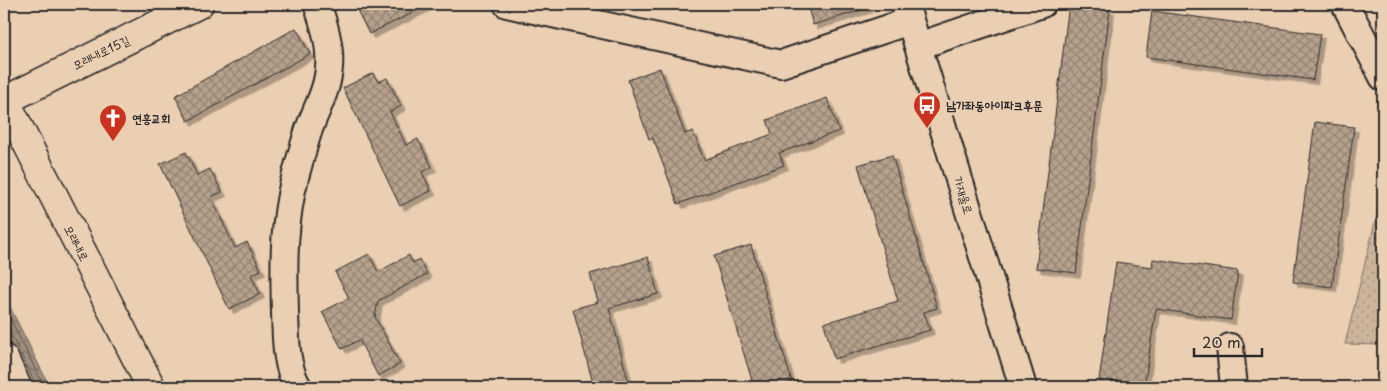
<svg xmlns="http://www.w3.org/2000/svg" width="1387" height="391" viewBox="0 0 1387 391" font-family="'Playpen Sans','Poor Story',sans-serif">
	<defs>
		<pattern id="park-dots" width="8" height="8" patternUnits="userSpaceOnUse" patternTransform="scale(1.25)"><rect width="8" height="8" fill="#ccb49c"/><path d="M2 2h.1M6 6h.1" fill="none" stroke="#a6937f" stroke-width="1.8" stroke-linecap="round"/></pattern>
		<pattern id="water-waves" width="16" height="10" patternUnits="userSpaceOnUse" patternTransform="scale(1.25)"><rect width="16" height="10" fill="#9f8e7d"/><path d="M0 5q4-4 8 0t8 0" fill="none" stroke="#827467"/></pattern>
		<pattern id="building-cross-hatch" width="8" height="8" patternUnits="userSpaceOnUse" patternTransform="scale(1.25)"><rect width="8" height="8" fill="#b6a18d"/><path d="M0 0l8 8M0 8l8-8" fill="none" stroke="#948373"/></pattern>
		<filter id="shadow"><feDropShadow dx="4.5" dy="4.5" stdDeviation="0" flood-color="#0004"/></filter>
	</defs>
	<rect width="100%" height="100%" fill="#ebcfb2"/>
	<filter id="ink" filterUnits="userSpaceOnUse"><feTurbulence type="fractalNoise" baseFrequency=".02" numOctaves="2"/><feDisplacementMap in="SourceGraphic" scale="10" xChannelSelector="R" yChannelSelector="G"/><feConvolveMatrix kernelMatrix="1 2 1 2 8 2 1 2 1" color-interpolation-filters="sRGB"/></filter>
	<g filter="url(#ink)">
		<path fill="url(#park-dots)" stroke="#7c7064" d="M1383,190v155l-38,-1z"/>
		<path fill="url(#water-waves)" stroke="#71665c" d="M4,295l46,92h-46z"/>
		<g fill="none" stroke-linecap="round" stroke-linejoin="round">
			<g stroke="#59534c" stroke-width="1">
				<path d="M4,306l40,81"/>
				<path d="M4,320l33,67"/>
			</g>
		</g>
		<g fill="url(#building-cross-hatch)" stroke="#2b2b2b" filter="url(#shadow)">
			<path d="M369,4h62l-62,30 -12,-24z"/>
			<path d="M807,4h60l1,4 -55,17z"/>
			<path d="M1069,4l41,5 -34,264 -40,-5z"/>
			<path d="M1152,11l168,23 -7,46 -167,-23z"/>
			<path d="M296,28l14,26 -122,67 -13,-25z"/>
			<path d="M660,68l25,66 8,-3 11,29 68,-26 -5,-14 60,-22 12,33 -60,22 5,12 -106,39 -25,-66 -4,1 -21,-59z"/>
			<path d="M373,73l5,9 9,-4 14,28 -11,6 16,33 12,-6 14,28 -10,5 9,19 -31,15 -57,-118z"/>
			<path d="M1315,122l39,5 -22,160 -39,-5z"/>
			<path d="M186,152l11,23 13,-6 12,23 -11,5 24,51 12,-6 14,28 -10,5 9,19 -31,15 -69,-145z"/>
			<path d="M892,155l45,153 -13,4 6,18 -96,29 -10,-36 74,-22 -40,-136z"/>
			<path d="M751,245l41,137 -17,5h-21l-40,-131z"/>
			<path d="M369,254l9,18 31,-17 4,8 6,-4 8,15 -49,27 -3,16 25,47 -22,12 -19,-36 -17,9 -20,-37 27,-14 -14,-26z"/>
			<path d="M648,257l10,37 -49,14 21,79h-36l-21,-78 25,-7 -8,-28z"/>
			<path d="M1153,259l85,12 -7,49 -75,-11 -12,78h-46l18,-125 36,5z"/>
		</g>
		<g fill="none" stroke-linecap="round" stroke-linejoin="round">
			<g stroke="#2b2b2b" stroke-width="30">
				<g id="minor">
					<path d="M507,4l274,60 129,-43"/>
					<path d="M905,4l118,383"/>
					<path d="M1345,4l38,73"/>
					<path d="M918,46l124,-42"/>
					<path d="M1230,347l4,40"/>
					<path d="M298,387c-13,-22 -12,-50 -13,-74 -1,-41 -2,-77 6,-118 4,-20 11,-43 17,-63 7,-21 20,-42 21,-65 2,-20 -5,-44 -12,-63"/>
				</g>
			</g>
			<g stroke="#2b2b2b" stroke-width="31">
				<g id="major">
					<path d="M4,98l147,289"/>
					<path d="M4,101l195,-97"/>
				</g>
			</g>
			<g stroke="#2b2b2b" stroke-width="31">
				<path id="highway" d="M4,359l13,28"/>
			</g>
			<use href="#minor" stroke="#ebcfb2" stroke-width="26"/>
			<use href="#major" stroke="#ebcfb2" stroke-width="28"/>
			<use href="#highway" stroke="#ebcfb2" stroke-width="28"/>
		</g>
	</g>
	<defs>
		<g id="bus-pin" transform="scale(1.4375)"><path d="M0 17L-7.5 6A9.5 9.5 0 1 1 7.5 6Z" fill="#c8321e" stroke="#ebcfb2"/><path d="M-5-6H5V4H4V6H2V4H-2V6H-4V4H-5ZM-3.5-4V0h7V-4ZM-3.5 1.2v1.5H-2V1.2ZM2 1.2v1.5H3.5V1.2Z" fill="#fff"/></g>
		<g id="church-pin" transform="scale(1.4375)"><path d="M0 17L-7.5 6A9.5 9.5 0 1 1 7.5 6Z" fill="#c8321e" stroke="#ebcfb2"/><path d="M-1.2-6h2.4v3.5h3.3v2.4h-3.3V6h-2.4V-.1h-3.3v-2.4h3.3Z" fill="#fff"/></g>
	</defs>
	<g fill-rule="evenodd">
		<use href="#bus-pin" x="927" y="105"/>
		<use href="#church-pin" x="113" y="118"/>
	</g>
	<g text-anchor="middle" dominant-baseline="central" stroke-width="5" stroke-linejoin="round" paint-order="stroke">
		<g font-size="12" fill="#2b2b2b" stroke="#ebcfb2">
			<text transform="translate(101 52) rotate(-26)">모래내로15길</text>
			<text transform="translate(964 195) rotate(73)">가재울로</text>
			<text transform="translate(77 243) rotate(63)">모래내로</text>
		</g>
		<g font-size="12" font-weight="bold" fill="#2b2b2b" stroke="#ebcfb2" text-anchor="start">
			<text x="946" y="105">남가좌동아이파크후문</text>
			<text x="132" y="118">연흥교회</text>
		</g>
	</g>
	<rect width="1387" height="391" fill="none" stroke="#ebcfb2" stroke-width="20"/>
	<rect x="10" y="10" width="1367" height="371" fill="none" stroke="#2b2b2b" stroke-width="2" filter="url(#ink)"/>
	<path d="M1194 348v8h68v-8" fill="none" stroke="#2b2b2b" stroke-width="2.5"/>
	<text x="1202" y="348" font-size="15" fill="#2b2b2b" stroke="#ebcfb2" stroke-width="4" paint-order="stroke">20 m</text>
</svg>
